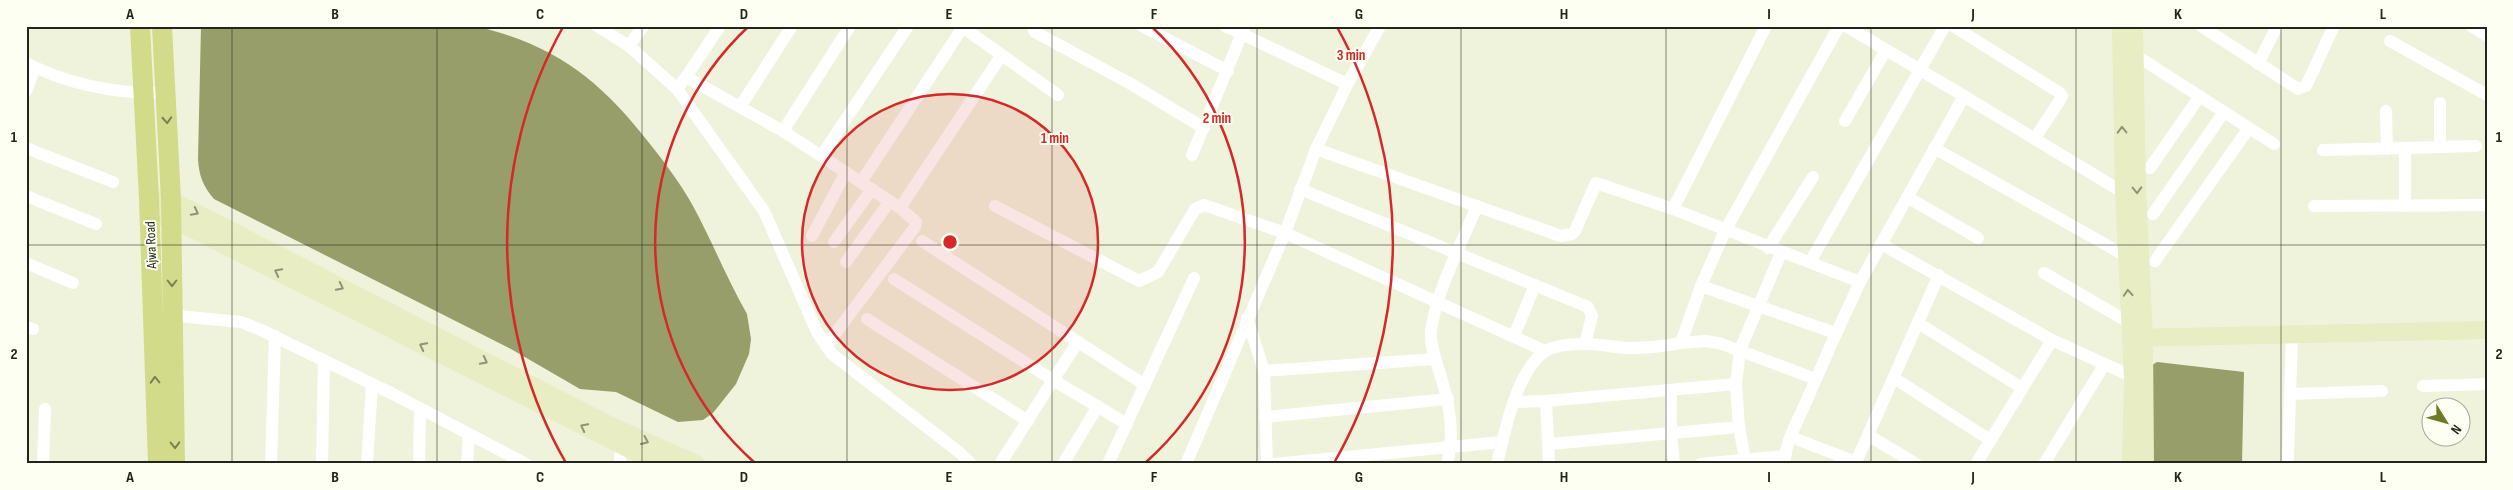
<svg xmlns="http://www.w3.org/2000/svg" width="2513" height="490" viewBox="0 0 2513 490" font-family="'Sofia Sans Condensed',sans-serif">
	<rect width="100%" height="100%" fill="#eff3dc"/>
	<g fill="#979e6a">
		<path d="M201,26h274c81,19 125,54 175,118 15,19 31,40 43,62 19,35 34,73 54,108l4,25 -2,15 -13,30 -23,29 -10,7 -25,2 -62,-30 -36,-3 -69,-40 -297,-150c-11,-13 -15,-23 -16,-40z"/>
		<path d="M2157,362l87,10 -2,92h-93v-97z"/>
	</g>
	<g fill="none" stroke-linecap="round" stroke-linejoin="round">
		<g stroke="#fff" stroke-width="12">
			<path d="M597,26l32,20 48,43 87,122 53,121 15,22 127,98 12,12"/>
			<path d="M961,26l97,69"/>
			<path d="M1032,26l3,6 96,52 73,44"/>
			<path d="M1142,26l86,45"/>
			<path d="M1225,26l122,58"/>
			<path d="M1766,26l-93,183 187,73c-19,40 -37,80 -54,120 -8,19 -22,41 -21,62"/>
			<path d="M1846,26l118,70"/>
			<path d="M1953,26l107,67 2,3 -2,4 -25,38"/>
			<path d="M2201,26l97,63 8,-3 28,-60"/>
			<path d="M2471,26l16,10"/>
			<path d="M2390,41l97,54"/>
			<path d="M629,46l14,-20"/>
			<path d="M2129,51l145,93"/>
			<path d="M26,63c44,22 90,31 139,30"/>
			<path d="M2258,64l19,-38"/>
			<path d="M686,77l34,-51"/>
			<path d="M677,89l9,-12 97,54 117,77 16,14 -1,5 -89,119"/>
			<path d="M26,91l9,-23"/>
			<path d="M2440,103v44"/>
			<path d="M740,107l52,-81"/>
			<path d="M2386,111l1,38"/>
			<path d="M1845,121l41,-71"/>
			<path d="M783,131l67,-105"/>
			<path d="M26,148l87,34"/>
			<path d="M1934,148l192,108"/>
			<path d="M2405,148l71,-2"/>
			<path d="M1316,149l245,87 11,-2 3,-3 21,-48 77,26"/>
			<path d="M2323,150l82,-2v58"/>
			<path d="M822,155l86,-129"/>
			<path d="M1192,155l53,-129"/>
			<path d="M2150,168l50,-72"/>
			<path d="M861,182l102,-155"/>
			<path d="M1300,189l288,118 4,9 -7,28"/>
			<path d="M26,196l70,28"/>
			<path d="M1907,197l71,41"/>
			<path d="M995,206l144,75 19,-9 37,-63 9,-4 81,28 260,118"/>
			<path d="M2314,206l173,-1"/>
			<path d="M900,208l101,-152"/>
			<path d="M2153,214l71,-102"/>
			<path d="M812,236l34,-64"/>
			<path d="M922,241l156,101 -25,38 74,44"/>
			<path d="M834,242l38,-53"/>
			<path d="M1881,244l171,96"/>
			<path d="M1768,248l45,-71"/>
			<path d="M2155,261l94,-133"/>
			<path d="M846,262l44,-61"/>
			<path d="M1810,262l135,-236"/>
			<path d="M26,263l47,20"/>
			<path d="M2044,273l86,50"/>
			<path d="M894,279l159,101 -53,84"/>
			<path d="M1860,282l104,-186 160,97"/>
			<path d="M1701,286l134,47"/>
			<path d="M167,315l74,7 20,8 132,64 133,70"/>
			<path d="M1247,318l17,53"/>
			<path d="M867,319l161,102"/>
			<path d="M1918,323l104,65"/>
			<path d="M26,327l7,2"/>
			<path d="M1514,336l21,-51"/>
			<path d="M1078,342l67,43"/>
			<path d="M1894,378l96,62"/>
			<path d="M1816,379l-94,-35 -16,-3 -25,2 20,-57 24,-55 114,-205"/>
			<path d="M1736,384l4,-34 41,-97"/>
			<path d="M2423,386l64,-2"/>
			<path d="M1671,390v43l3,31"/>
			<path d="M2290,394l92,-3"/>
			<path d="M1514,402l32,-1"/>
			<path d="M1265,417l183,-18"/>
			<path d="M1868,435l48,29"/>
			<path d="M1791,437l65,25 83,-187"/>
			<path d="M1550,444l189,-17"/>
			<path d="M2288,458l4,-124"/>
			<path d="M43,464l2,-55"/>
			<path d="M271,464l4,-128"/>
			<path d="M322,464l2,-104"/>
			<path d="M367,464l5,-80"/>
			<path d="M419,464l1,-56"/>
			<path d="M467,464l2,-30"/>
			<path d="M620,464l1,-26"/>
			<path d="M1063,464l35,-58"/>
			<path d="M1108,464l86,-186"/>
			<path d="M1186,464l99,-231 31,-84 32,-66 32,-57"/>
			<path d="M1267,464l-3,-93 171,-12"/>
			<path d="M1274,464l228,-22"/>
			<path d="M1447,464c8,-29 3,-59 -6,-87 -4,-14 -11,-30 -10,-45 4,-39 31,-89 46,-126"/>
			<path d="M1497,464c8,-33 19,-91 47,-112 10,-7 29,-8 41,-8 16,0 31,4 46,4 17,0 34,-2 50,-5"/>
			<path d="M1549,464l-3,-63 190,-17 3,43 6,32"/>
			<path d="M1700,464l84,-8"/>
			<path d="M1976,464l76,-124 81,37"/>
			<path d="M2044,464l60,-99"/>
		</g>
		<g stroke="#e8edc4" stroke-width="18">
			<path d="M2121,26l3,167 9,184 -2,87"/>
			<path d="M2134,26l3,162 7,149 1,127"/>
			<path d="M149,199l22,1 440,226 85,38"/>
			<path d="M150,216l21,2 488,246"/>
			<path d="M2132,338l355,-8"/>
		</g>
		<g stroke="#d2db89" stroke-width="20">
			<path d="M140,26l9,173 9,265"/>
			<path d="M162,26l9,174 4,264"/>
		</g>
	</g>
	<defs><path id="oneway-chevron" d="M-2-3.5L2.5 0L-2 3.5" fill="none" stroke-width="1.6" stroke-linecap="round" stroke-linejoin="round" transform="scale(1.25)"/></defs>
	<g stroke="#7a8052">
		<use href="#oneway-chevron" transform="translate(167 120) rotate(87)"/>
		<use href="#oneway-chevron" transform="translate(172 283) rotate(90)"/>
		<use href="#oneway-chevron" transform="translate(155 380) rotate(-92)"/>
		<use href="#oneway-chevron" transform="translate(175 445) rotate(89)"/>
	</g>
	<g stroke="#8f9378">
		<use href="#oneway-chevron" transform="translate(2122 130) rotate(-91)"/>
		<use href="#oneway-chevron" transform="translate(2137 190) rotate(88)"/>
		<use href="#oneway-chevron" transform="translate(195 212) rotate(27)"/>
		<use href="#oneway-chevron" transform="translate(278 272) rotate(-153)"/>
		<use href="#oneway-chevron" transform="translate(340 287) rotate(27)"/>
		<use href="#oneway-chevron" transform="translate(2128 293) rotate(-94)"/>
		<use href="#oneway-chevron" transform="translate(423 346) rotate(-153)"/>
		<use href="#oneway-chevron" transform="translate(484 361) rotate(27)"/>
		<use href="#oneway-chevron" transform="translate(584 427) rotate(-153)"/>
		<use href="#oneway-chevron" transform="translate(645 441) rotate(24)"/>
	</g>
	<path fill="none" stroke="#23251c" stroke-width="1" stroke-opacity="0.55" d="M232,26v438M437,26v438M642,26v438M847,26v438M1052,26v438M1257,26v438M1461,26v438M1666,26v438M1871,26v438M2076,26v438M2281,26v438M26,245h2461"/>
	<circle cx="950" cy="242" r="148" fill="#d62828" fill-opacity=".12"/>
	<g fill="none" stroke="#d62828" stroke-width="2.5">
		<circle cx="950" cy="242" r="148"/>
		<path d="M755 463A295 295 0 0 1 749 26M1151 26A295 295 0 0 1 1145 463"/>
		<path d="M566 463A443 443 0 0 1 563 27M1337 27A443 443 0 0 1 1334 463"/>
	</g>
	<g text-anchor="middle" dominant-baseline="central" stroke-width="4" stroke-linejoin="round" paint-order="stroke">
		<g font-size="14" fill="#23251c" stroke="#fcfff1">
			<text transform="translate(151 245) rotate(-92)">Ajwa Road</text>
		</g>
	</g>
	<circle cx="950" cy="242" r="8" fill="#d62828" stroke="#fcfff1" stroke-width="2.5"/>
	<g font-size="15" text-anchor="middle" font-weight="bold" fill="#d62828" stroke="#fcfff1" stroke-width="4" stroke-linejoin="round" paint-order="stroke">
		<text x="1351" y="60">3 min</text>
		<text x="1217" y="123">2 min</text>
		<text x="1055" y="143">1 min</text>
	</g>
	<rect width="2513" height="490" fill="none" stroke="#fcfff1" stroke-width="55"/>
	<g transform="translate(2446 422) rotate(127)"><circle r="24" fill="#fcfff1" stroke="#a5a89c"/>
	<path d="M0-4L9 19L0 12L-9 19Z" fill="#707924"/>
	<text y="-8" font-size="14" font-weight="bold" text-anchor="middle" fill="#23251c">N</text>
	</g>
	<rect x="28" y="28" width="2458" height="434" fill="none" stroke="#23251c" stroke-width="2"/>
	<g font-size="16" text-anchor="middle" font-weight="bold" fill="#23251c">
		<text x="130" y="19">A</text>
		<text x="335" y="19">B</text>
		<text x="540" y="19">C</text>
		<text x="744" y="19">D</text>
		<text x="949" y="19">E</text>
		<text x="1154" y="19">F</text>
		<text x="1359" y="19">G</text>
		<text x="1564" y="19">H</text>
		<text x="1769" y="19">I</text>
		<text x="1973" y="19">J</text>
		<text x="2178" y="19">K</text>
		<text x="2383" y="19">L</text>
		<text x="14" y="142">1</text>
		<text x="2499" y="142">1</text>
		<text x="14" y="359">2</text>
		<text x="2499" y="359">2</text>
		<text x="130" y="482">A</text>
		<text x="335" y="482">B</text>
		<text x="540" y="482">C</text>
		<text x="744" y="482">D</text>
		<text x="949" y="482">E</text>
		<text x="1154" y="482">F</text>
		<text x="1359" y="482">G</text>
		<text x="1564" y="482">H</text>
		<text x="1769" y="482">I</text>
		<text x="1973" y="482">J</text>
		<text x="2178" y="482">K</text>
		<text x="2383" y="482">L</text>
	</g>
</svg>
